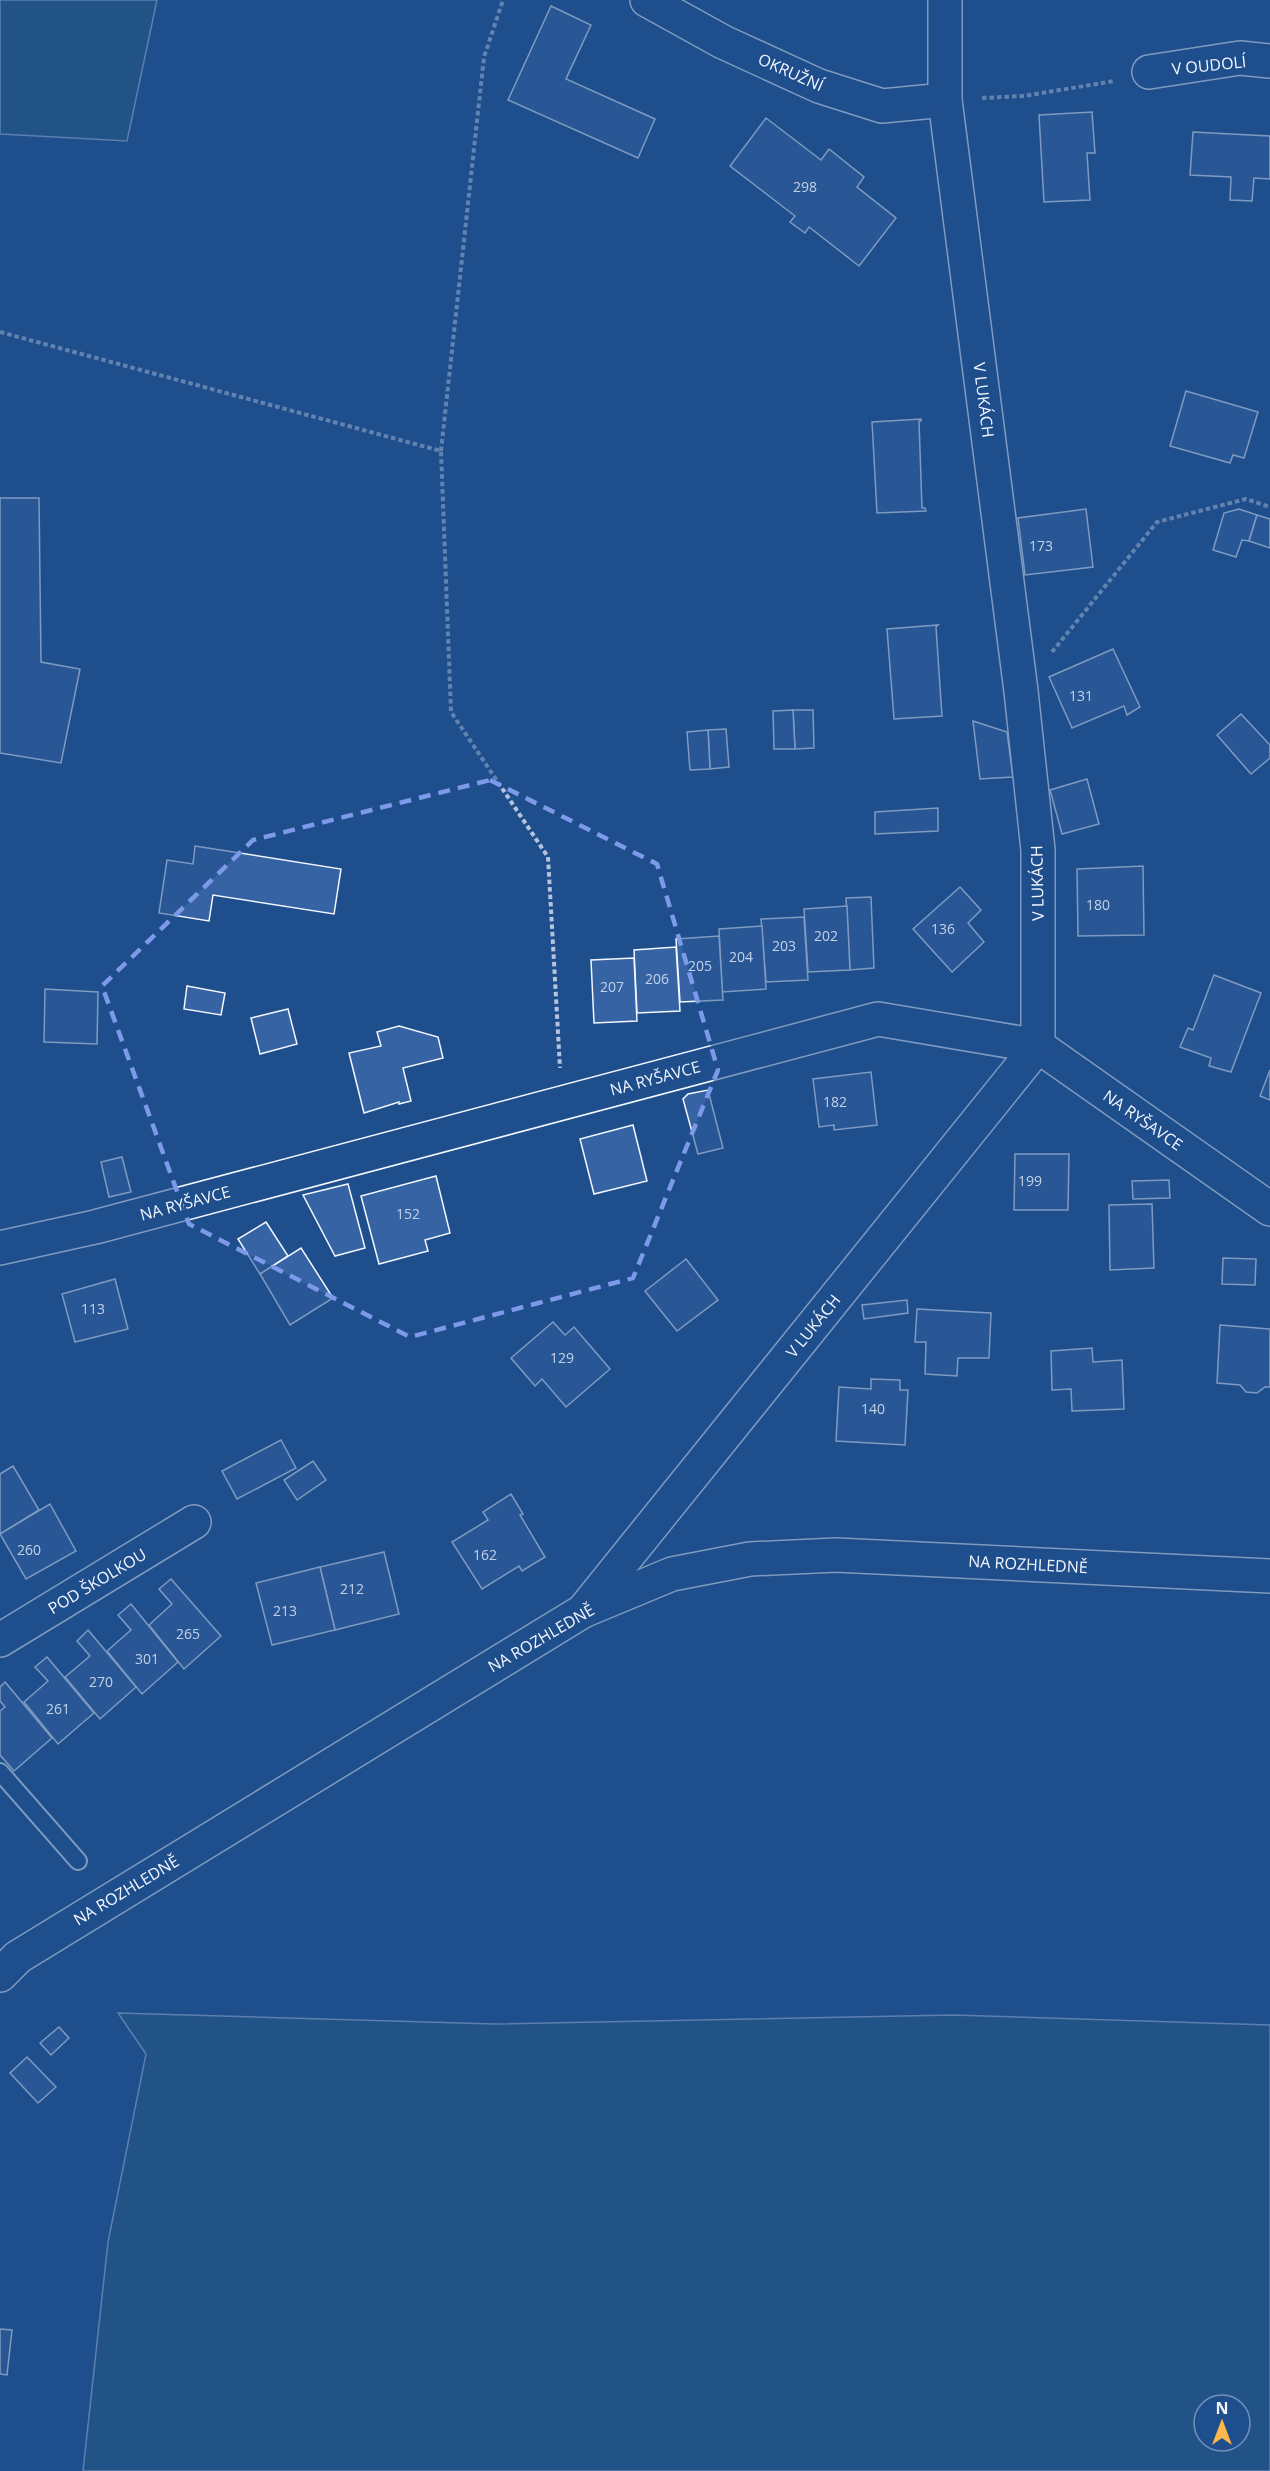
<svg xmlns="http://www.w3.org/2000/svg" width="1270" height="2471" viewBox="0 0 1270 2471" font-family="'Open Sans',sans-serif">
	<rect width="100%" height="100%" fill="#1f4e8c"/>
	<g fill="#245a82" stroke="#a8bbd7" stroke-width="1.5" fill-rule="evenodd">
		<path d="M0,0h157l-30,141 -127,-7z"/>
		<path d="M118,2013l377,11 458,-9 317,10v446h-1187l25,-229 38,-188zM1204,2405h36v36h-36z"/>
	</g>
	<g fill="#3563a3" stroke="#f2f6ff" stroke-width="1.5">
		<path d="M551,6l40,19 -25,54 89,40 -17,39 -130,-58z"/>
		<path d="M1092,112l3,41h-8l3,47 -46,2 -5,-87z"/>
		<path d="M766,118l55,42 8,-11 35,28 -7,10 39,31 -37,48 -50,-39 -4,6 -15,-11 5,-6 -65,-50z"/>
		<path d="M1193,132l77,4v43l-16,-1 -2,23 -22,-1 1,-23 -41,-2z"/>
		<path d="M1186,391l72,21 -14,46 -11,-3 -3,8 -60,-17z"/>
		<path d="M921,419v2h-2l3,87h3l1,3 -49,2 -5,-91z"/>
		<path d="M0,498h39l2,164 39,7 -19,94 -61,-10z"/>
		<path d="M1086,509l7,58 -68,8 -7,-57z"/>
		<path d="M1239,509l18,6 -8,26 -7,-1 -6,17 -23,-7 11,-37z"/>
		<path d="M1257,515l13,4v29l-21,-7z"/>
		<path d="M938,625l-2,2 6,89 -48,3 -7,-90z"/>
		<path d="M1113,649l27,58 -13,8 -3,-9 -52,22 -23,-51z"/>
		<path d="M793,710h20l1,38 -19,1z"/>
		<path d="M793,710l2,39h-21l-1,-38z"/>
		<path d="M1241,714l29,31v13l-19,16 -34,-39z"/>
		<path d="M973,721l34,11 6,45 -33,2z"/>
		<path d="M726,729l3,38 -19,2 -2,-39z"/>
		<path d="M708,730l2,39 -20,1 -3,-38z"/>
		<path d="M1087,779l12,45 -37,10 -12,-44z"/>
		<path d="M938,808v23l-63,3v-22z"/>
		<path d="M195,846l146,23 -7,45 -121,-19 -4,26 -50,-8 8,-53 26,4z"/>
		<path d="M1143,866l1,69 -66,1 -1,-67z"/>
		<path d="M960,887l21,23 -13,13 16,19 -32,30 -39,-43z"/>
		<path d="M871,897l3,71 -24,2 -4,-72z"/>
		<path d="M847,906l3,64 -42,2 -4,-63z"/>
		<path d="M804,917l4,63 -42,2 -5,-63z"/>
		<path d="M762,926l4,63 -44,3 -3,-63z"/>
		<path d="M719,936l4,64 -43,2 -4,-63z"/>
		<path d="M676,947l4,64 -43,2 -3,-63z"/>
		<path d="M634,958l3,63 -43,2 -3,-63z"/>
		<path d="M1214,975l47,18 -30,79 -22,-6 2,-8 -31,-11 8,-19 5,2z"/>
		<path d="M187,986l38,7 -4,22 -37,-6z"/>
		<path d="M45,989l53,3 -1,52 -53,-2z"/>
		<path d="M288,1009l9,35 -37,10 -9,-36z"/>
		<path d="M399,1026l39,11 5,21 -40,10 8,33 -12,3v-2l-35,11 -15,-60 32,-7 -4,-14z"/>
		<path d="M1270,1070v30l-10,-4z"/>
		<path d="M871,1072l6,53 -43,5v-5l-15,2 -6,-48z"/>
		<path d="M708,1090l15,58 -25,6 -15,-55 5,-5z"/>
		<path d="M633,1125l14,56 -53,13 -14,-55z"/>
		<path d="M1015,1154h54l-1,56h-54z"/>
		<path d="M122,1157l9,35 -22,5 -8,-35z"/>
		<path d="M436,1176l14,57 -25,7 3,11 -49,13 -18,-68z"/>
		<path d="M1169,1180l1,18 -37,1 -1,-18z"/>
		<path d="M348,1184l17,64 -30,8 -32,-61z"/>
		<path d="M1152,1204l2,64 -44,2 -1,-65z"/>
		<path d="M266,1222l22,34 -28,18 -22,-35z"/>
		<path d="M301,1248l32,50 -43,27 -30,-51z"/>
		<path d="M1223,1258l33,1 -1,26 -33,-1z"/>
		<path d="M686,1259l32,41 -41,31 -32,-40z"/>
		<path d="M115,1279l13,50 -53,13 -13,-48z"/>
		<path d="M907,1300l1,13 -44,6 -2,-14z"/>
		<path d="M917,1309l74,4 -2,45h-31l-1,18 -32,-2 1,-32h-11z"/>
		<path d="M553,1322l12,13 9,-8 36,42 -44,38 -24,-28 -7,7 -24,-28z"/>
		<path d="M1220,1325l50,4v58h-5l-8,6 -11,-1 -6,-7 -23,-2z"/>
		<path d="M1092,1348l1,14 29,-2 2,49 -52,2 -1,-22 -19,1 -1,-39z"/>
		<path d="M871,1379l29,1v10h8l-3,55 -69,-4 3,-54 32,2z"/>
		<path d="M281,1440l15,28 -59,31 -15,-28z"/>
		<path d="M313,1461l13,19 -29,20 -13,-20z"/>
		<path d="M13,1466l26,44 -39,24v-60z"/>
		<path d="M511,1494l12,20 -3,1 25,42 -23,14 -3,-5 -37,23 -30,-47 36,-22 -5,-8z"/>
		<path d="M50,1504l26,47 -50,28 -26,-45z"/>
		<path d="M384,1552l15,62 -64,16 -15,-63z"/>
		<path d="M320,1567l15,63 -63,15 -16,-62z"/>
		<path d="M171,1579l50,57 -37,33 -35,-44 23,-21 -13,-15z"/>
		<path d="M131,1604l47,58 -36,32 -35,-43 24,-21 -13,-15z"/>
		<path d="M88,1630l48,57 -36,32 -35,-42 25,-21 -13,-15z"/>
		<path d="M47,1657l47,56 -36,31 -34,-42 24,-21 -13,-14z"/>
		<path d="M5,1682l47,56 -38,33 -14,-16v-44l5,-4 -5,-6v-14z"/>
		<path d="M59,2027l10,11 -18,17 -11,-12z"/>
		<path d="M27,2057l29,30 -18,16 -28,-30z"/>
		<path d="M0,2329l12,1 -5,45 -7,-1z"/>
	</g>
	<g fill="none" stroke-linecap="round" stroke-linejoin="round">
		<g stroke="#f2f6ff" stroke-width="20">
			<path id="service" d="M0,1772l78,89"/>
		</g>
		<g stroke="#f2f6ff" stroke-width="36">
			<g id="minor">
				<path d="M647,0l76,42 96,44 63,20 63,-6"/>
				<path d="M1149,72l91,-14 30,3"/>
				<path d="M0,1248l95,-21 783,-208 160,27 232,163"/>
				<path d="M583,1611l455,-565v-196l-17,-159 -76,-591v-100"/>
				<path d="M0,1640l194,-118"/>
			</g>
		</g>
		<g stroke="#f2f6ff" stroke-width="36">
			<path id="tertiary" d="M0,1975l18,-18 565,-346 89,-37 78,-15 86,-4 434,21"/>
		</g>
		<g stroke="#b3c4dc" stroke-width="4" stroke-dasharray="4.5 3" stroke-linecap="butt">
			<path d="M982,98l42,-2 90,-15"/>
			<path d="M0,332l441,119 10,261 97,145 12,211"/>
			<path d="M441,451l43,-394 19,-57"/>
			<path d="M1052,652l105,-130 89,-23 24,8"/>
		</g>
		<use href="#service" stroke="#1f4e8c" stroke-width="16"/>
		<use href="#minor" stroke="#1f4e8c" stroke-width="33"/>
		<use href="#tertiary" stroke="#1f4e8c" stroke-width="33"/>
	</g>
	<path d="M0 0H1270V2471H0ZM490,780l167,84 61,206 -85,208 -223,59 -221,-113 -87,-238 151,-146z" fill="#1f4e8c" fill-opacity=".55" fill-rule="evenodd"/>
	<path fill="none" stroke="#7d9aea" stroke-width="4.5" stroke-dasharray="12 8" stroke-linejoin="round" d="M490,780l167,84 61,206 -85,208 -223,59 -221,-113 -87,-238 151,-146z"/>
	<g text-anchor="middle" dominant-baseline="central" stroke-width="4.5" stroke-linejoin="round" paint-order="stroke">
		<g font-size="14" fill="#c3d1e8">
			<text x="805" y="186">298</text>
			<text x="1041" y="545">173</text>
			<text x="1081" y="695">131</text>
			<text x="1098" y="904">180</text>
			<text x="943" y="928">136</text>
			<text x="826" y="935">202</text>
			<text x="784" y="945">203</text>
			<text x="741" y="956">204</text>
			<text x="700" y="965">205</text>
			<text x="657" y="978">206</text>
			<text x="612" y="986">207</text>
			<text x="835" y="1101">182</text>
			<text x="1030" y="1180">199</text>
			<text x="408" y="1213">152</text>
			<text x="93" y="1308">113</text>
			<text x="562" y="1357">129</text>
			<text x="873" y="1408">140</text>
			<text x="29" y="1549">260</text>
			<text x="485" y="1554">162</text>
			<text x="352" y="1588">212</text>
			<text x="285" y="1610">213</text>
			<text x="188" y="1633">265</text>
			<text x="147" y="1658">301</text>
			<text x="101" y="1681">270</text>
			<text x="58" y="1708">261</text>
		</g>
		<g font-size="16" fill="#f2f6ff" stroke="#1f4e8c">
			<text transform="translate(1209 65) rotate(-6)">V OUDOLÍ</text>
			<text transform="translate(791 72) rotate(24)">OKRUŽNÍ</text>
			<text transform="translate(984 400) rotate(83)">V LUKÁCH</text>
			<text transform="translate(1037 883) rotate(-91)">V LUKÁCH</text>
			<text transform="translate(655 1078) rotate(-15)">NA RYŠAVCE</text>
			<text transform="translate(1143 1120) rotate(35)">NA RYŠAVCE</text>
			<text transform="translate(185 1203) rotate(-15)">NA RYŠAVCE</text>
			<text transform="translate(813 1326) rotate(-51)">V LUKÁCH</text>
			<text transform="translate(1028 1564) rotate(3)">NA ROZHLEDNĚ</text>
			<text transform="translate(97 1581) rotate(-31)">POD ŠKOLKOU</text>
			<text transform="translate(541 1638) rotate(-30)">NA ROZHLEDNĚ</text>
			<text transform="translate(126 1890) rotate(-31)">NA ROZHLEDNĚ</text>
		</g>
	</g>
	<g transform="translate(1222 2423)"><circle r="28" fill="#1f4e8c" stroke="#7391ba" stroke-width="1.5"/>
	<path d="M0-4.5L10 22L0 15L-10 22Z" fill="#ffb74d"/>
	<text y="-9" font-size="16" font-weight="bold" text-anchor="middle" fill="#f2f6ff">N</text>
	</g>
</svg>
